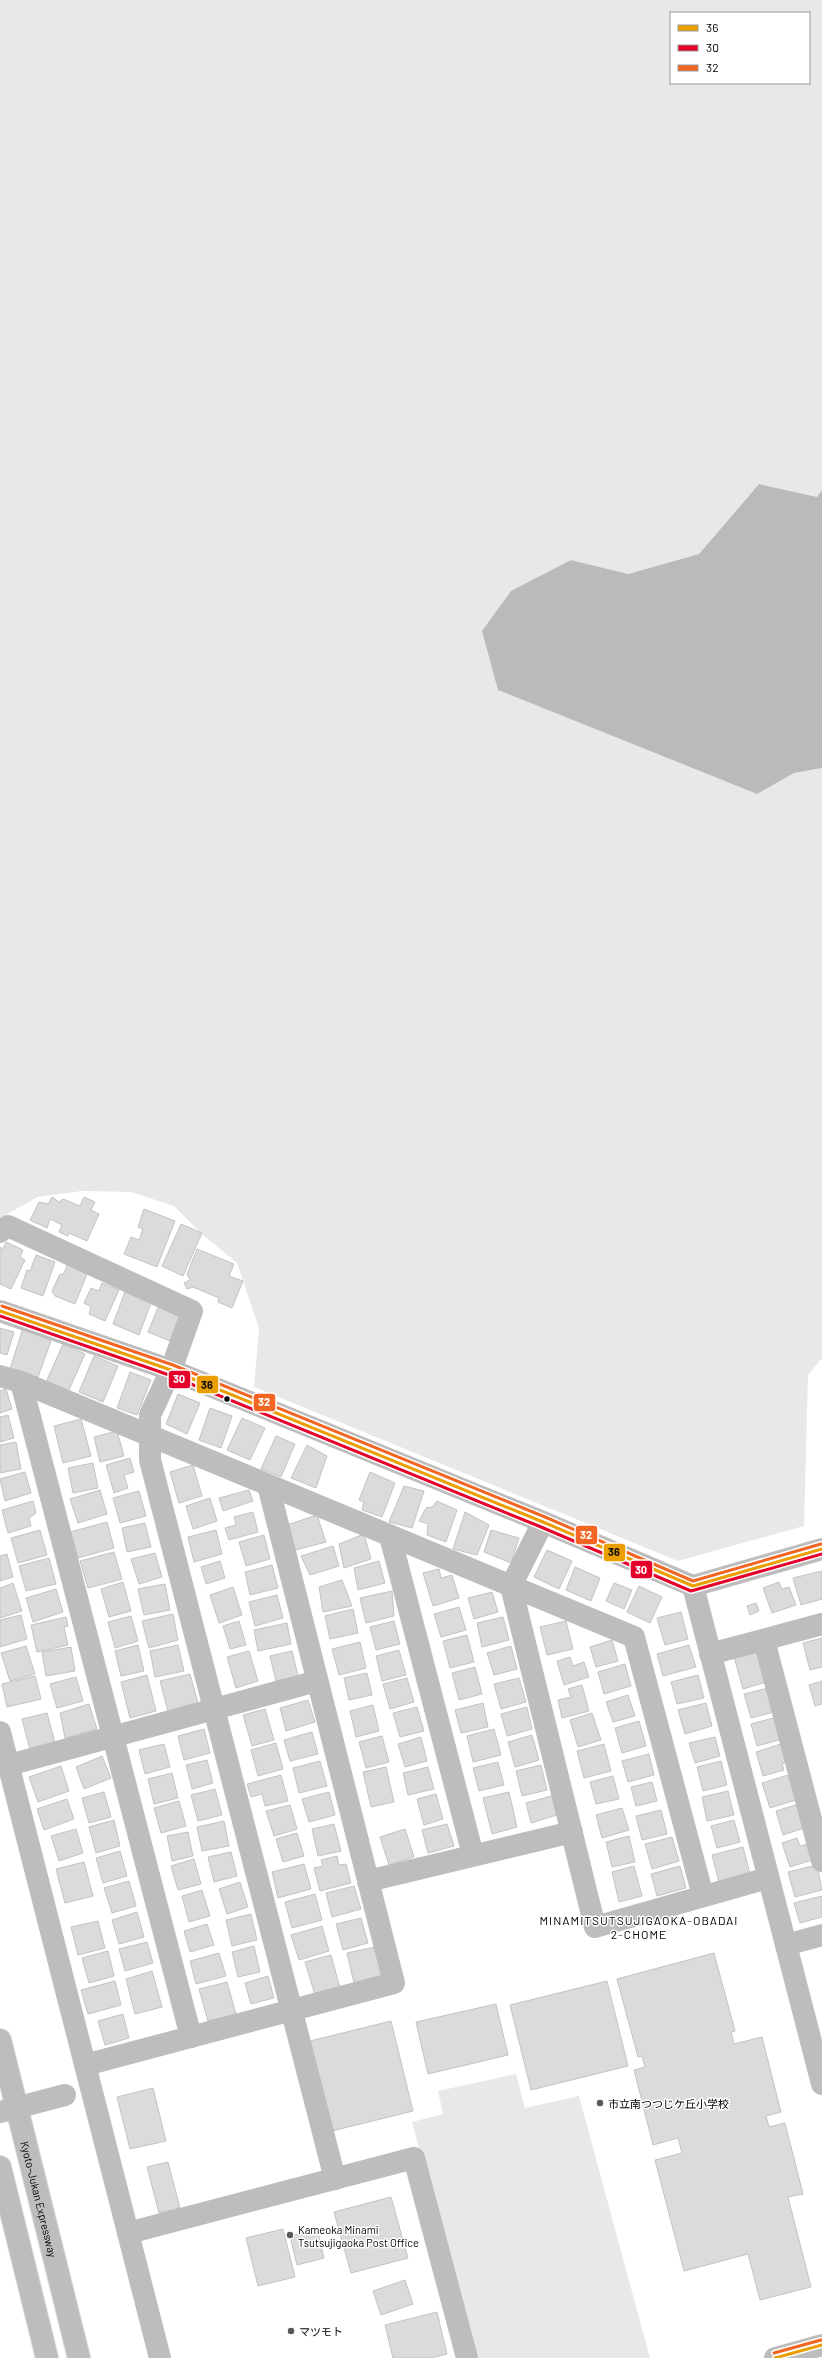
<svg xmlns="http://www.w3.org/2000/svg" width="822" height="2358" viewBox="0 0 822 2358" font-family="Barlow,'Noto Sans JP',sans-serif">
	<rect width="100%" height="100%" fill="#fff"/>
	<g fill="#e8e8e8" fill-rule="evenodd">
		<path d="M0,0h822v490l-5,7 -58,-13 -60,70 -71,20 -57,-14 -73,130 259,104 37,-21 28,-5v590l-14,17 -4,151 -126,35 -424,-174 5,-59 -22,-65 -36,-30 -27,-27 -43,-14 -49,-1 -44,6 -38,21zM671,13h138v70h-138z"/>
		<path d="M516,2074l9,34 54,-12 71,262h-175l-63,-236 31,-8 -5,-23z"/>
	</g>
	<path fill="#bababa" d="M759,484l58,13 5,-7v278l-28,5 -37,21 -259,-104 -16,-59 29,-40 60,-31 57,14 71,-20z"/>
	<g fill="#dbdbdb" stroke="#c3c3c3">
		<path d="M52,1197l7,5 4,-3 17,7 4,-9 11,5 -4,8 8,4 -12,27 -18,-8 -1,3 -9,-4 3,-7 -12,-6 -3,9 -17,-8 9,-18 9,2z"/>
		<path d="M144,1209l31,12 -18,46 -33,-13 7,-17 8,3 4,-11 -5,-2z"/>
		<path d="M181,1224l21,9 -19,43 -21,-10z"/>
		<path d="M6,1242l17,8 -3,7 5,3 -14,29 -11,-5v-37l3,2z"/>
		<path d="M197,1249l37,15 -5,12 14,5 -11,27 -14,-6 1,-4 -26,-11 -6,2 -3,-6 6,-3 -3,-6z"/>
		<path d="M36,1255l19,7 -12,34 -22,-8 6,-18 3,1z"/>
		<path d="M68,1264l15,6v3l4,1 -12,30 -20,-8 -3,-5 8,-17 3,1z"/>
		<path d="M102,1283l17,7 -14,31 -16,-7 2,-7 -7,-4 7,-15 8,3z"/>
		<path d="M125,1292l26,11 -12,32 -26,-11z"/>
		<path d="M159,1305l22,9 -11,27 -22,-9z"/>
		<path d="M0,1328l14,4 -7,23 -7,-2z"/>
		<path d="M23,1328l28,13 -13,36 -28,-8z"/>
		<path d="M63,1344l22,10 -17,38 -22,-10z"/>
		<path d="M94,1356l24,10 -15,36 -24,-10z"/>
		<path d="M130,1372l21,8 -14,35 -20,-7z"/>
		<path d="M6,1389l6,20 -12,4v-22z"/>
		<path d="M178,1394l22,9 -13,31 -21,-10z"/>
		<path d="M210,1408l22,8 -11,32 -22,-8z"/>
		<path d="M8,1415l6,23 -14,4v-25z"/>
		<path d="M242,1418l23,10 -15,32 -23,-10z"/>
		<path d="M81,1419l10,37 -28,7 -9,-37z"/>
		<path d="M117,1431l7,25 -24,6 -6,-25z"/>
		<path d="M276,1436l19,8 -14,33 -20,-8z"/>
		<path d="M16,1442l5,27 -21,4v-28z"/>
		<path d="M307,1445l20,11 -11,32 -25,-10z"/>
		<path d="M130,1458l4,14 -10,3 4,13 -14,5 -8,-28z"/>
		<path d="M93,1463l5,25 -25,5 -5,-25z"/>
		<path d="M193,1465l9,31 -23,7 -9,-31z"/>
		<path d="M25,1472l6,21 -26,8 -5,-22z"/>
		<path d="M370,1472l25,11 -13,34 -20,-7 2,-8 -5,-2z"/>
		<path d="M404,1486l20,5 -12,37 -23,-6z"/>
		<path d="M100,1490l7,24 -29,9 -8,-24z"/>
		<path d="M249,1490l4,11 -30,10 -4,-13z"/>
		<path d="M139,1491l7,25 -26,7 -7,-25z"/>
		<path d="M210,1498l7,23 -24,8 -7,-23z"/>
		<path d="M33,1501l3,12 -7,5 2,8 -23,7 -6,-23z"/>
		<path d="M437,1501l20,9 -11,32 -19,-7 1,-11 -9,-3 7,-13 6,-1z"/>
		<path d="M253,1512l5,20 -29,8 -4,-12 11,-3 -2,-8z"/>
		<path d="M465,1512l24,13 -12,30 -24,-6z"/>
		<path d="M317,1515l9,27 -34,9 -5,-26z"/>
		<path d="M107,1522l7,26 -36,10 -8,-26z"/>
		<path d="M145,1523l6,24 -24,5 -5,-24z"/>
		<path d="M40,1530l7,25 -29,8 -7,-25z"/>
		<path d="M216,1530l6,24 -28,8 -6,-25z"/>
		<path d="M491,1530l28,8 -8,25 -27,-11z"/>
		<path d="M364,1534l7,25 -27,9 -5,-24z"/>
		<path d="M264,1535l6,24 -24,7 -7,-24z"/>
		<path d="M333,1546l6,20 -29,9 -9,-19z"/>
		<path d="M547,1550l25,11 -13,28 -25,-12z"/>
		<path d="M114,1552l8,27 -34,9 -8,-27z"/>
		<path d="M155,1553l7,24 -23,7 -8,-25z"/>
		<path d="M7,1554l6,23 -13,4v-25z"/>
		<path d="M49,1558l7,26 -30,7 -7,-25z"/>
		<path d="M220,1561l5,17 -19,6 -5,-17z"/>
		<path d="M379,1561l6,22 -27,7 -4,-22z"/>
		<path d="M272,1565l6,23 -28,7 -5,-23z"/>
		<path d="M575,1567l25,11 -9,23 -25,-11z"/>
		<path d="M439,1569l2,9 11,-3 7,23 -26,8 -10,-33z"/>
		<path d="M822,1571v28l-21,6 -8,-27z"/>
		<path d="M342,1580l10,26 -29,6 -4,-25z"/>
		<path d="M123,1582l8,29 -22,6 -8,-28z"/>
		<path d="M779,1582l3,7 7,-2 7,18 -24,8 -9,-25z"/>
		<path d="M13,1583l9,28 -22,7v-30z"/>
		<path d="M614,1583l18,7 -8,19 -18,-8z"/>
		<path d="M165,1584l5,26 -26,5 -6,-26z"/>
		<path d="M639,1586l23,11 -12,26 -23,-11z"/>
		<path d="M233,1587l9,28 -23,8 -9,-28z"/>
		<path d="M56,1589l7,23 -30,10 -7,-24z"/>
		<path d="M392,1591l2,25 -28,7 -6,-25z"/>
		<path d="M492,1592l6,20 -24,7 -6,-21z"/>
		<path d="M277,1595l6,23 -28,8 -6,-24z"/>
		<path d="M756,1603l3,8 -9,4 -3,-9z"/>
		<path d="M459,1607l7,23 -25,7 -7,-23z"/>
		<path d="M353,1609l5,24 -28,6 -5,-23z"/>
		<path d="M681,1612l7,27 -23,6 -8,-27z"/>
		<path d="M173,1614l5,26 -29,8 -7,-27z"/>
		<path d="M21,1615l6,24 -27,8v-27z"/>
		<path d="M131,1616l7,25 -23,7 -7,-26z"/>
		<path d="M66,1617l2,9 -4,1 4,18 -31,7 -6,-27z"/>
		<path d="M503,1617l6,23 -27,7 -5,-24z"/>
		<path d="M239,1621l7,24 -16,4 -7,-23z"/>
		<path d="M394,1621l6,23 -24,6 -6,-23z"/>
		<path d="M566,1621l7,28 -26,6 -7,-28z"/>
		<path d="M287,1623l4,21 -33,7 -4,-21z"/>
		<path d="M467,1635l7,27 -24,6 -7,-27z"/>
		<path d="M822,1638v29l-12,3 -7,-27z"/>
		<path d="M612,1640l6,21 -22,6 -6,-20z"/>
		<path d="M360,1642l6,26 -27,7 -7,-26z"/>
		<path d="M138,1645l6,26 -23,5 -6,-25z"/>
		<path d="M178,1645l6,26 -29,6 -5,-26z"/>
		<path d="M689,1645l7,22 -33,9 -6,-22z"/>
		<path d="M26,1646l9,28 -25,7 -9,-28z"/>
		<path d="M511,1646l6,23 -23,6 -7,-22z"/>
		<path d="M71,1647l4,24 -29,5 -4,-24z"/>
		<path d="M399,1650l7,25 -24,6 -6,-25z"/>
		<path d="M761,1650l9,31 -27,8 -9,-32z"/>
		<path d="M249,1651l9,30 -22,7 -9,-31z"/>
		<path d="M292,1651l6,25 -22,5 -6,-25z"/>
		<path d="M570,1657l3,9 11,-4 5,15 -25,8 -7,-24z"/>
		<path d="M625,1664l6,22 -27,8 -6,-22z"/>
		<path d="M475,1667l7,27 -23,6 -7,-27z"/>
		<path d="M367,1673l5,22 -23,5 -5,-22z"/>
		<path d="M190,1674l8,29 -30,8 -8,-30z"/>
		<path d="M147,1675l9,36 -26,7 -9,-36z"/>
		<path d="M698,1675l6,23 -27,6 -6,-22z"/>
		<path d="M35,1676l6,23 -34,8 -5,-23z"/>
		<path d="M76,1677l7,24 -26,7 -7,-24z"/>
		<path d="M407,1678l7,24 -24,7 -7,-25z"/>
		<path d="M519,1678l7,24 -25,7 -7,-25z"/>
		<path d="M822,1681v23l-7,2 -6,-21z"/>
		<path d="M582,1685l7,26 -27,7 -4,-18 13,-3 -3,-8z"/>
		<path d="M772,1687l6,24 -27,7 -7,-24z"/>
		<path d="M628,1695l7,21 -22,6 -7,-20z"/>
		<path d="M308,1700l7,22 -29,9 -6,-23z"/>
		<path d="M483,1703l5,24 -27,6 -6,-23z"/>
		<path d="M706,1703l6,23 -27,8 -7,-24z"/>
		<path d="M89,1704l8,25 -32,9 -5,-25z"/>
		<path d="M373,1705l6,26 -23,6 -6,-26z"/>
		<path d="M417,1707l7,24 -24,6 -7,-24z"/>
		<path d="M527,1707l5,22 -25,7 -6,-22z"/>
		<path d="M265,1709l9,31 -22,6 -9,-31z"/>
		<path d="M47,1713l8,30 -25,7 -8,-31z"/>
		<path d="M592,1713l9,27 -23,7 -8,-27z"/>
		<path d="M777,1717l6,22 -26,7 -6,-22z"/>
		<path d="M639,1721l7,25 -24,7 -7,-25z"/>
		<path d="M204,1729l6,24 -26,7 -6,-24z"/>
		<path d="M494,1729l7,26 -28,7 -6,-26z"/>
		<path d="M312,1732l6,22 -28,7 -6,-21z"/>
		<path d="M532,1735l7,25 -24,7 -7,-25z"/>
		<path d="M382,1736l7,26 -23,6 -7,-26z"/>
		<path d="M421,1737l6,24 -22,6 -7,-23z"/>
		<path d="M715,1737l5,19 -25,7 -6,-20z"/>
		<path d="M276,1743l7,26 -25,7 -7,-26z"/>
		<path d="M784,1743l6,18 -8,3 2,6 -21,6 -7,-24z"/>
		<path d="M164,1744l6,23 -25,7 -6,-24z"/>
		<path d="M604,1744l7,27 -27,7 -7,-27z"/>
		<path d="M649,1754l5,21 -26,7 -6,-21z"/>
		<path d="M102,1756l9,22 -27,11 -8,-22z"/>
		<path d="M207,1760l6,23 -21,6 -6,-24z"/>
		<path d="M320,1761l7,25 -28,7 -6,-25z"/>
		<path d="M721,1761l6,24 -24,6 -6,-24z"/>
		<path d="M498,1762l6,23 -25,6 -6,-23z"/>
		<path d="M541,1765l6,25 -25,6 -6,-25z"/>
		<path d="M61,1766l8,25 -31,11 -9,-25z"/>
		<path d="M386,1767l8,35 -23,5 -8,-35z"/>
		<path d="M428,1767l6,22 -26,6 -5,-22z"/>
		<path d="M172,1773l6,25 -24,6 -6,-25z"/>
		<path d="M281,1775l7,26 -23,5 -3,-12 -11,3 -4,-13z"/>
		<path d="M788,1775l8,25 -26,8 -8,-25z"/>
		<path d="M613,1776l6,23 -23,5 -6,-22z"/>
		<path d="M652,1782l5,19 -21,5 -5,-19z"/>
		<path d="M215,1789l7,26 -24,6 -7,-26z"/>
		<path d="M728,1791l6,24 -27,6 -5,-24z"/>
		<path d="M104,1792l7,25 -22,6 -7,-25z"/>
		<path d="M329,1792l6,23 -26,7 -7,-23z"/>
		<path d="M509,1792l8,35 -25,7 -9,-36z"/>
		<path d="M436,1794l7,25 -19,6 -7,-26z"/>
		<path d="M555,1795l5,19 -29,9 -5,-20z"/>
		<path d="M67,1799l7,20 -30,11 -7,-21z"/>
		<path d="M179,1801l7,25 -25,7 -7,-25z"/>
		<path d="M799,1804l8,23 -24,8 -7,-24z"/>
		<path d="M290,1805l7,24 -23,7 -8,-25z"/>
		<path d="M622,1808l7,22 -27,8 -6,-23z"/>
		<path d="M661,1810l6,24 -25,6 -6,-24z"/>
		<path d="M114,1820l6,26 -24,7 -7,-26z"/>
		<path d="M734,1820l6,22 -23,6 -6,-22z"/>
		<path d="M224,1821l5,25 -27,5 -5,-24z"/>
		<path d="M334,1824l7,27 -23,5 -6,-27z"/>
		<path d="M447,1824l7,22 -26,7 -6,-23z"/>
		<path d="M76,1829l7,24 -24,8 -8,-25z"/>
		<path d="M405,1829l9,28 -25,8 -9,-28z"/>
		<path d="M188,1832l5,24 -21,5 -5,-25z"/>
		<path d="M297,1833l7,23 -21,6 -7,-23z"/>
		<path d="M629,1836l6,26 -23,5 -6,-25z"/>
		<path d="M672,1837l7,24 -27,8 -7,-25z"/>
		<path d="M797,1838l3,8 11,-3 4,16 -25,8 -8,-24z"/>
		<path d="M743,1847l7,27 -31,8 -7,-27z"/>
		<path d="M120,1851l7,25 -24,7 -7,-25z"/>
		<path d="M231,1852l6,24 -23,6 -6,-25z"/>
		<path d="M337,1856l2,9 7,-1 5,19 -31,8 -6,-23 9,-2 -2,-6z"/>
		<path d="M194,1859l7,25 -23,6 -7,-24z"/>
		<path d="M84,1862l9,34 -28,7 -9,-34z"/>
		<path d="M304,1864l7,25 -33,9 -6,-26z"/>
		<path d="M817,1865l5,25 -27,7 -7,-25z"/>
		<path d="M634,1866l8,30 -23,6 -7,-30z"/>
		<path d="M680,1866l6,22 -29,8 -6,-22z"/>
		<path d="M129,1881l7,25 -24,7 -8,-25z"/>
		<path d="M240,1882l8,25 -21,7 -8,-25z"/>
		<path d="M354,1886l7,23 -29,8 -6,-24z"/>
		<path d="M202,1890l8,26 -21,6 -7,-26z"/>
		<path d="M315,1894l7,26 -30,8 -7,-26z"/>
		<path d="M822,1896v21l-22,6 -6,-20z"/>
		<path d="M137,1912l7,25 -25,7 -7,-24z"/>
		<path d="M251,1914l6,26 -25,6 -6,-26z"/>
		<path d="M361,1918l7,25 -25,7 -7,-26z"/>
		<path d="M98,1921l7,27 -27,7 -7,-28z"/>
		<path d="M207,1924l7,21 -24,7 -6,-21z"/>
		<path d="M322,1926l7,25 -30,9 -8,-25z"/>
		<path d="M147,1942l6,21 -28,8 -6,-22z"/>
		<path d="M254,1946l6,26 -22,5 -6,-25z"/>
		<path d="M375,1947l7,29 -28,7 -7,-30z"/>
		<path d="M108,1951l6,25 -25,7 -7,-25z"/>
		<path d="M219,1953l7,23 -30,8 -6,-23z"/>
		<path d="M714,1953l21,78 -4,1 3,12 28,-7 19,75 -15,4 3,11 16,-4 18,71 -15,3 23,90 -51,13 -12,-46 -64,17 -29,-111 27,-7 -4,-15 -25,7 -19,-75 11,-3 -3,-11 -4,1 -21,-78z"/>
		<path d="M331,1955l9,33 -25,7 -10,-33z"/>
		<path d="M152,1971l10,36 -27,7 -9,-35z"/>
		<path d="M268,1976l6,22 -23,6 -6,-21z"/>
		<path d="M115,1981l6,24 -33,9 -7,-24z"/>
		<path d="M607,1981l21,85 -97,24 -21,-85z"/>
		<path d="M227,1982l9,32 -28,7 -9,-32z"/>
		<path d="M496,2004l12,51 -80,19 -12,-52z"/>
		<path d="M123,2014l6,24 -24,7 -7,-24z"/>
		<path d="M391,2021l22,90 -81,20 -22,-90z"/>
		<path d="M153,2088l13,53 -36,8 -13,-52z"/>
		<path d="M168,2162l12,46 -21,5 -12,-46z"/>
		<path d="M391,2197l17,61 -57,15 -17,-61z"/>
		<path d="M283,2229l12,48 -37,9 -12,-48z"/>
		<path d="M317,2229l7,29 -27,7 -7,-29z"/>
		<path d="M405,2280l8,24 -32,11 -8,-24z"/>
		<path d="M437,2312l10,42 -15,4h-39l-8,-33z"/>
	</g>
	<g fill="none" stroke-linecap="round" stroke-linejoin="round">
		<g stroke="#dbdbdb" stroke-width="24">
			<g id="highway">
				<path id="s1" d="M0,2040l79,318"/>
				<path d="M0,2167l47,191"/>
			</g>
		</g>
		<g stroke="#bdbdbd" stroke-width="22">
			<path d="M0,1232l8,-6 184,85 -21,59 -21,45v45l185,719"/>
			<path d="M0,1311l171,59 372,152 150,64 129,-37"/>
			<path d="M0,1376l21,6 613,255 69,259"/>
			<path d="M21,1382l170,655"/>
			<path d="M543,1522l-32,64 84,341 173,-49"/>
			<path d="M390,1536l83,319"/>
			<path d="M693,1586l129,498"/>
			<path d="M764,1640l58,221"/>
			<path d="M710,1654l112,-30"/>
			<path d="M0,1732l160,626"/>
			<path d="M9,1765l308,-84"/>
			<path d="M368,1881l204,-49"/>
			<path d="M786,1945l36,-10"/>
			<path d="M85,2065l309,-82 -126,-498"/>
			<path d="M128,2233l286,-75 53,200"/>
			<path d="M775,2358l47,-13"/>
		</g>
		<use href="#highway" stroke="#bdbdbd" stroke-width="22"/>
		<path stroke="#bdbdbd" stroke-width="22" d="M0,2112l65,-17"/>
		<g stroke="#fff" stroke-width="6">
			<g id="bus-1">
				<path d="M0,1311l171,59 372,152 150,64 129,-37"/>
				<path d="M775,2358l47,-13"/>
			</g>
		</g>
		<g stroke="#fff" stroke-width="6">
			<path id="bus-2" d="M0,1316l169,59 372,152 150,64 131,-37"/>
		</g>
		<g stroke="#fff" stroke-width="6">
			<g id="bus-3">
				<path d="M2,1306l171,59 372,152 148,64 128,-37"/>
				<path d="M774,2353l47,-13"/>
			</g>
		</g>
		<use href="#bus-1" stroke="#eb9e00" stroke-width="3"/>
		<use href="#bus-2" stroke="#e4002b" stroke-width="3"/>
		<use href="#bus-3" stroke="#f26522" stroke-width="3"/>
	</g>
	<circle fill="#000" stroke="#fff" stroke-width="1.5" cx="227" cy="1399" r="3.5"/>
	<g fill="#595959" stroke="#fff" stroke-width="1.5">
		<circle cx="600" cy="2103" r="4"/>
		<circle cx="290" cy="2235" r="4"/>
		<circle cx="291" cy="2331" r="4"/>
	</g>
	<g text-anchor="middle" dominant-baseline="central" stroke-width="3" stroke-linejoin="round" paint-order="stroke">
		<g font-size="11" fill="#000" stroke="#fff" text-anchor="start">
			<text x="608" y="2103">市立南つつじケ丘小学校</text>
			<text x="298" y="2229">Kameoka Minami<tspan x="298" dy="13">Tsutsujigaoka Post Office</tspan></text>
			<text x="299" y="2331">マツモト</text>
		</g>
		<g font-size="11" fill="#000" stroke="#fff">
			<text stroke="none"><textPath href="#s1" startOffset="164">Kyoto-Jukan Expressway</textPath></text>
		</g>
		<g font-size="12" letter-spacing="1" fill="#000" stroke="#fff">
			<text x="639" y="1920">MINAMITSUTSUJIGAOKA-OBADAI<tspan x="639" dy="14">2-CHOME</tspan></text>
		</g>
	</g>
	<g stroke="#fff" stroke-width="1.5">
		<rect x="168" y="1370" width="23" height="19" rx="4" fill="#e4002b"/>
		<rect x="196" y="1375" width="23" height="19" rx="4" fill="#eb9e00"/>
		<rect x="253" y="1393" width="23" height="19" rx="4" fill="#f26522"/>
		<rect x="575" y="1525" width="23" height="20" rx="4" fill="#f26522"/>
		<rect x="603" y="1543" width="23" height="19" rx="4" fill="#eb9e00"/>
		<rect x="630" y="1560" width="23" height="19" rx="4" fill="#e4002b"/>
	</g>
	<g font-size="11" text-anchor="middle" font-weight="bold" fill="#fff">
		<text x="179" y="1383">30</text>
		<text x="264" y="1406">32</text>
		<text x="586" y="1539">32</text>
		<text x="641" y="1574">30</text>
	</g>
	<g font-size="11" text-anchor="middle" font-weight="bold" fill="#111">
		<text x="207" y="1389">36</text>
		<text x="614" y="1556">36</text>
	</g>
	<rect x="670" y="12" width="140" height="72" fill="#ffffff" stroke="#999999"/>
	<rect x="678" y="25" width="20" height="6" fill="#eb9e00" stroke="#999999"/>
	<text x="706" y="32" font-size="12" fill="#000000">36</text>
	<rect x="678" y="45" width="20" height="6" fill="#e4002b" stroke="#999999"/>
	<text x="706" y="52" font-size="12" fill="#000000">30</text>
	<rect x="678" y="65" width="20" height="6" fill="#f26522" stroke="#999999"/>
	<text x="706" y="72" font-size="12" fill="#000000">32</text>
</svg>
